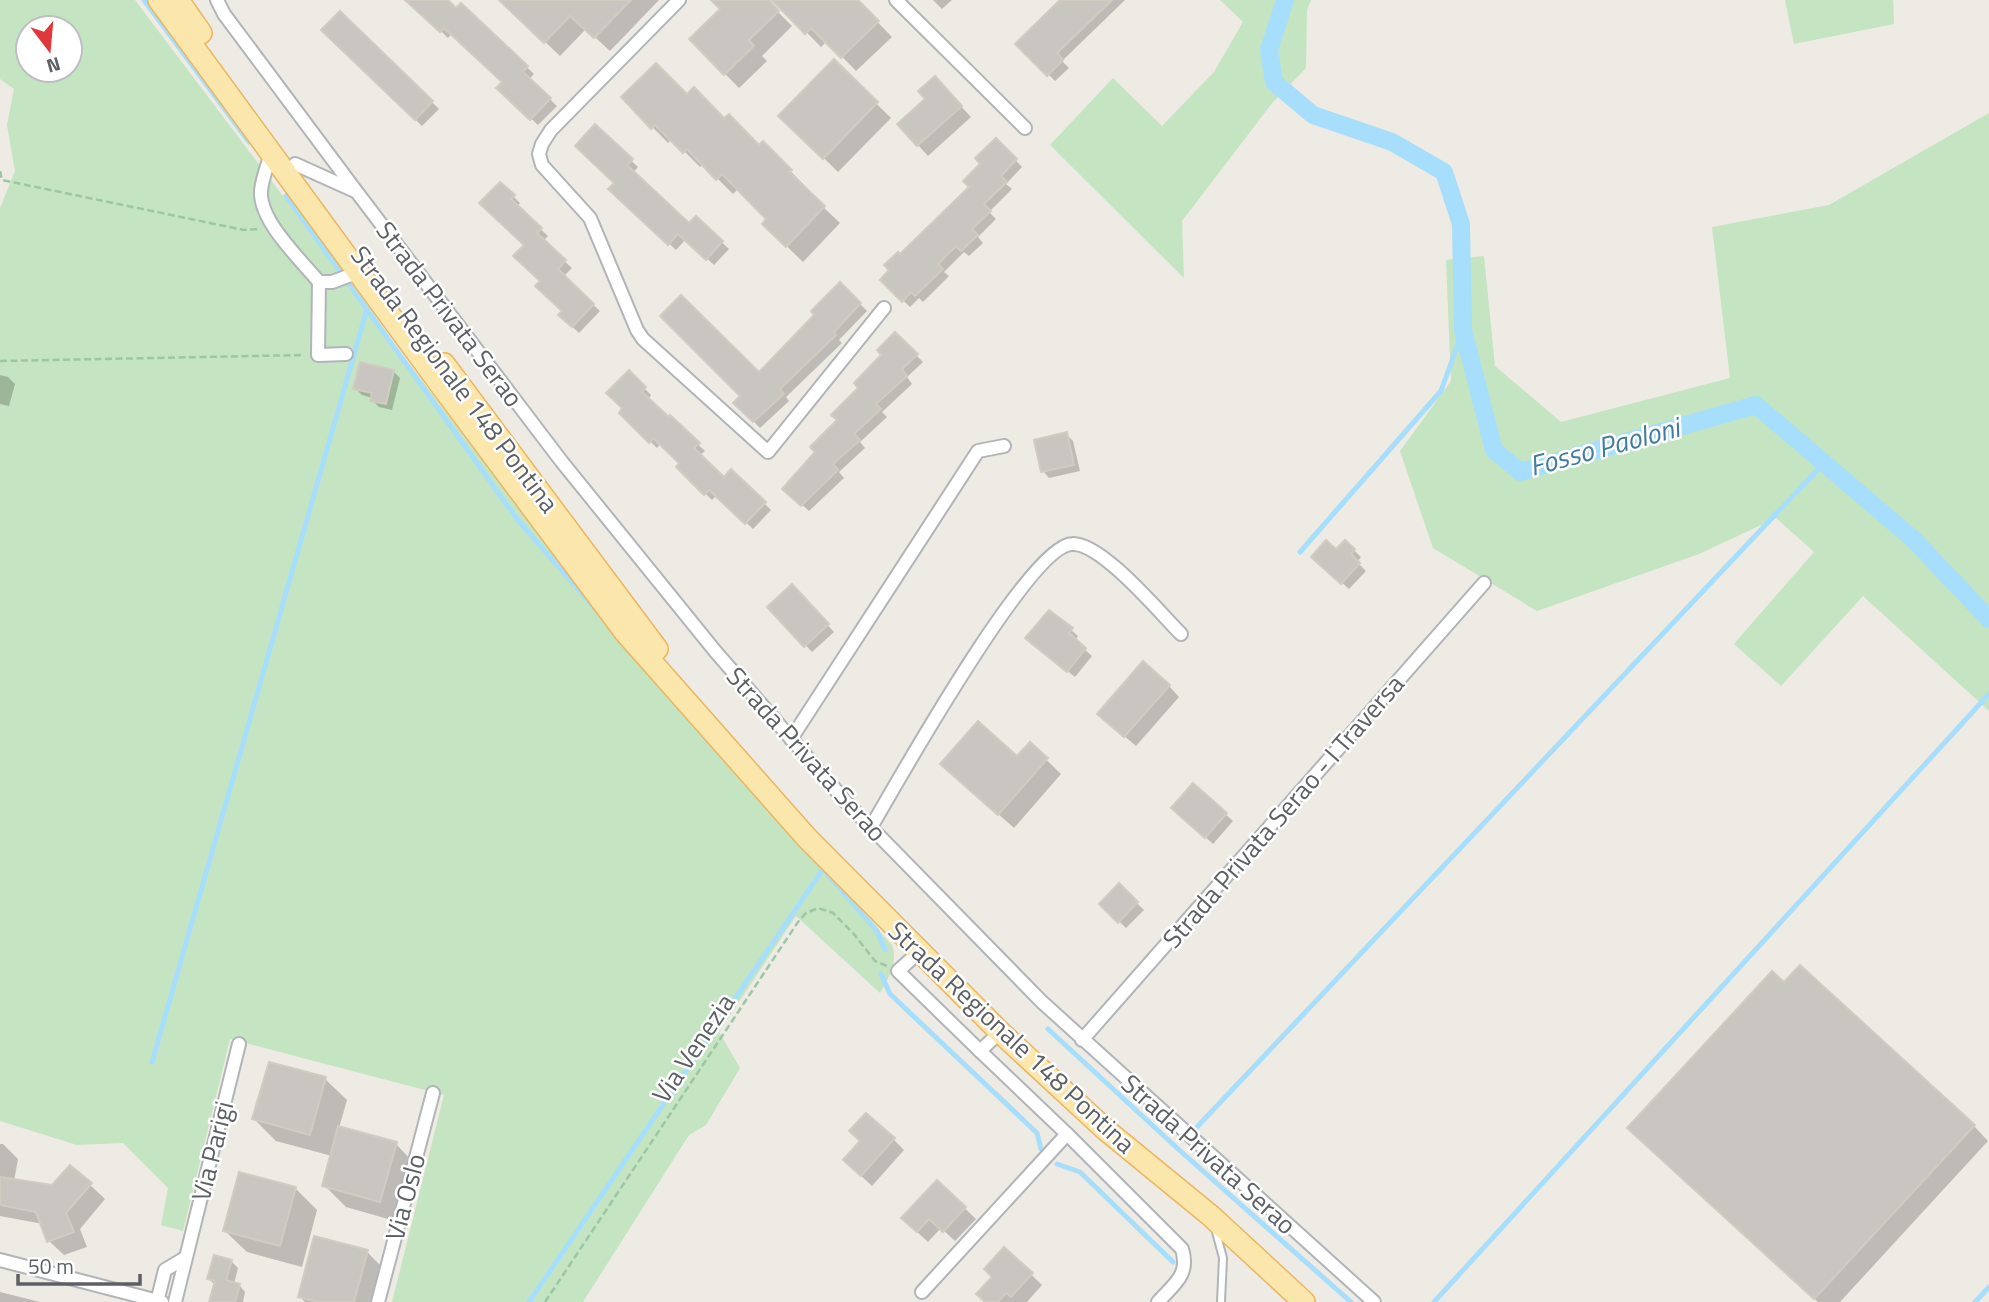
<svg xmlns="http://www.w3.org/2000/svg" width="1989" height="1302" viewBox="0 0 1989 1302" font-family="'Titillium Web',sans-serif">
	<rect width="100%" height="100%" fill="#eeeae4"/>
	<g fill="#c5e4c1" fill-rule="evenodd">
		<path d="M0,0h135l417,553 207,248 133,144c6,18 -3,33 -12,48l-84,-77 -77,116 21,36 -34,57 -17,10 -106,167h-191l52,-207 -214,-56 -47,192 -22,-6 7,-37 -45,-45 -46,2 -77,-24v-913l15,-37 -8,-46 7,-36 -14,-10zM28,28h42v42h-42z"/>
		<path d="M1220,0h91l-4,10 -1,58 -33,34 -91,119 2,57 -134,-133 63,-67 49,48 52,-54 29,-50z"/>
		<path d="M1785,0h108l1,24 -100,20z"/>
		<path d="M1989,113v598l-126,-115 -82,90 -47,-42 80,-92 -38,-34 -77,36 -162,57 -104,-63 -33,-97 51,-70 -5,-121 38,-4 11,110 66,56 169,-44 -18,-151 117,-22z"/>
	</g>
	<g fill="#0003">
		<path d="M408,0h37l11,10 5,-5 73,69 -5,5 28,27 -19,19 -40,-37 6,-6 -52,-49 -4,5z"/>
		<path d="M501,0h158l-49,51 -24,-22 -26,27z"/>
		<path d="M720,0h46l26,26 -30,30 5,5 -28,27 -48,-49 31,-30z"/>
		<path d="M786,0h70l36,37 -36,34 -29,-30 -6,6 -41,-42z"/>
		<path d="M933,0h19l-10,9z"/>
		<path d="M1063,0h62l-63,61 7,7 -14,13 -37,-37z"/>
		<path d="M340,13l99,96 -17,17 -98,-96z"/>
		<path d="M834,62l57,56 -53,54 -57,-56z"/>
		<path d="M945,89l26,28 -43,39 -10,-11 10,-46z"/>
		<path d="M687,96l38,25 34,26 4,-4 43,44 -2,2 36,34 -37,39 -39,-38 5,-5 -30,-31 -6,6 -30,-30 -3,3 -28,-28 -4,4 -45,-46z"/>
		<path d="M595,127l43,40 -5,6 56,52 7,-7 33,31 -15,16 -28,-26 -10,11 -65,-61 5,-6z"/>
		<path d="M996,140l26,27 -16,17 6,5 -23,23 7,7 -18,18 5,6 -14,13 -5,-4 -20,20 5,4 -26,26 -4,-4 -9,9 -28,-27 18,-23 71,-70z"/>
		<path d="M501,184l19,19 -3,4 31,29 -5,5 29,27 -9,9 37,34 -21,22 -19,-18 4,-4 -22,-30z"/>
		<path d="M840,284l27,27 -28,29 3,3 -56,54 3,4 -29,27 -24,-25 23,-28 57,-60z"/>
		<path d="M895,334l28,28 -16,15 5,7 -30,28 5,5 -27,25 5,6 -26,24 5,6 -35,33 -18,-16 27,-43 66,-97z"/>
		<path d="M393,371l7,7 -8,32 -13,-3 -7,-7v-2l-10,-3 -7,-7z"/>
		<path d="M629,373l22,22 -3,5 21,19 1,-1 35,33 -5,4 24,24 7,-8 40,39 -18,19 -36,-34 -5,5 -34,-33 4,-4 -21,-20 -4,5 -36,-35 3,-5z"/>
		<path d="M0,375l8,2 7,7 -6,22 -9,-2z"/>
		<path d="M1066,434l7,7 7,30 -31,7 -6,-7z"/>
		<path d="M1345,542l16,15 -4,5 9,9 -17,18 -29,-26 17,-12z"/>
		<path d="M792,586l42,46 -22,20 -43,-45z"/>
		<path d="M1071,630l7,6 -3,5 17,15 -17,21 -40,-32z"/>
		<path d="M1169,686l10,11 -43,49 -26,-22z"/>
		<path d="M1030,744l31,30 -47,54 -72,-64 75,-6z"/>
		<path d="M1193,785l40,36 -20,23 -33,-30z"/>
		<path d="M1119,886l25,24 -18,18 -25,-24z"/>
		<path d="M325,1079l22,21 -8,28 57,16 21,22 -15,57 -56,-16 -22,-22 8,-29 -56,-15 -22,-22z"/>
		<path d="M1974,1126l14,15 -148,161h-22l-174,-159z"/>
		<path d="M893,1139l11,11 -32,36 -16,-15 6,-30z"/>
		<path d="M0,1144h3l15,15 -4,22 39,6 37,-2 15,14 -25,30 7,18 -23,8 -15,-14 -6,-17 -43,-8z"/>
		<path d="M937,1182l39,37 -21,22 -14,-13 -13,14 -14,-13z"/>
		<path d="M295,1188l22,22 -15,57 -55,-15 -22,-21z"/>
		<path d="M1005,1249l37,36 -15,17h-40z"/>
		<path d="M367,1252l22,22 -8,28h-76l-6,-6z"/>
		<path d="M231,1261l7,7 -4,16 5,1 6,7 -2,10h-32l4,-17 -6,-6z"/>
		<path d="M0,1292l40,10h-40z"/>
	</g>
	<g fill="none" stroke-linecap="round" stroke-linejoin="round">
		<g stroke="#a7defb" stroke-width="5">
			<path d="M144,0l105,142"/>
			<path d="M286,196l231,323 75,86"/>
			<path d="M1300,552l141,-161 22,-61"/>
			<path d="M818,863l59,68 8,19"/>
			<path d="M881,974l9,20 147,139 4,16"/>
			<path d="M1048,1029l129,119 174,154"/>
			<path d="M152,1062l215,-753"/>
			<path d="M1196,1128l628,-665"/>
			<path d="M1057,1164l23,8 93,90"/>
			<path d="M529,1302l294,-433"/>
			<path d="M1434,1302l555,-608"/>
			<path d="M1975,1302l14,-15"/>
		</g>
		<path stroke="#a7defb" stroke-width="18" d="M1285,0l-16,50 5,32 39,33 79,27 52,30 17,52 2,106 31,120 26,22 236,-67 157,134 76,80"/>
	</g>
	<g fill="#c9c5c1" stroke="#d2cbc2" stroke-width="2">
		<path d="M405,0h43l8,8 5,-5 67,63 -5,6 28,26 -21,22 -34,-32 6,-6 -58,-54 -4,4z"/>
		<path d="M499,0h132l-37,38 -24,-22 -26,27z"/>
		<path d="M711,0h58l10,11 -30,29 5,6 -30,29 -35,-36 31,-30z"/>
		<path d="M772,0h86l21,21 -38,37 -30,-30 -6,6z"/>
		<path d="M1060,0h52l-55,53 6,7 -16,16 -32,-32z"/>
		<path d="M340,11l93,90 -18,19 -94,-90z"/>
		<path d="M834,59l44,43 -55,57 -45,-43z"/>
		<path d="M656,63l31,31 7,-7 30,31 5,-4 30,31 4,-4 29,29 -3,2 36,34 -39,41 -24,-23 4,-5 -44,-45 -6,6 -29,-31 -4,4 -28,-28 -4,4 -30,-32z"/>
		<path d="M935,76l27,30 -45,40 -20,-22 28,-25 -7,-8z"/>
		<path d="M595,124l38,35 -6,6 62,58 7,-7 27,25 -17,19 -28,-26 -10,11 -60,-56 6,-6 -39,-37z"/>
		<path d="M996,138l21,21 -16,17 6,6 -23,22 7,7 -19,18 6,6 -17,16 -5,-5 -18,18 5,5 -28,27 -4,-4 -9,10 -22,-22 9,-10 -5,-5 14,-13 2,2 69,-67 -6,-6 17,-17 -5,-6z"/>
		<path d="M500,182l15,13 -4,4 31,29 -5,5 29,27 -8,9 36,35 -22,23 -14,-12 4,-4 -27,-25 5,-5 -27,-25 11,-11 -45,-42z"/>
		<path d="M840,282l21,21 -27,29 2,3 -56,54 4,5 -31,28 -20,-19 7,-7 -80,-80 21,-21 78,77 55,-57 -3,-4z"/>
		<path d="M895,332l23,22 -16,15 5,7 -31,28 5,5 -27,25 6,6 -27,24 5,6 -37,36 -19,-17 33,-37 -5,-5 27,-27 -6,-5 27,-27 -4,-5 27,-28 -4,-5z"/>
		<path d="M360,362l34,8 -8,34 -16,-3 2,-8 -19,-4z"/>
		<path d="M629,370l17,17 -4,5 27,25 1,-2 30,28 -6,5 30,29 7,-8 35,33 -21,22 -36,-34 -5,5 -28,-28 3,-4 -26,-25 -4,5 -30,-30 3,-5 -16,-15z"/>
		<path d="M1067,432l7,33 -33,7 -7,-32z"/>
		<path d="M1326,540l10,9 9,-9 10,9 -4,5 9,9 -19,21 -30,-27z"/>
		<path d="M792,584l37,40 -25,23 -37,-40z"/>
		<path d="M1049,610l24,18 -4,5 17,15 -19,24 -42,-34z"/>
		<path d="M1143,661l27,24 -46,52 -27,-23z"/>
		<path d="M978,721l39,35 13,-14 18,16 -50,57 -58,-51z"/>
		<path d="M1193,783l34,30 -22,25 -34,-30z"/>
		<path d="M1119,883l19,19 -20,21 -19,-19z"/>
		<path d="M1800,965l175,160 -161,174 -187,-171 145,-157 12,11z"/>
		<path d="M269,1062l57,15 -16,58 -58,-16z"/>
		<path d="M866,1113l29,25 -34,38 -18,-16 17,-19 -11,-10z"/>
		<path d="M338,1126l59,16 -17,60 -58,-16z"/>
		<path d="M70,1165l22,18 -26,30 8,19 -27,10 -11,-30 -36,-7v-28l52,8z"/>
		<path d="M239,1172l57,15 -16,59 -57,-15z"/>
		<path d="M937,1180l29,27 -23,25 -14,-13 -12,13 -16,-14z"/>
		<path d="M314,1236l54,14 -14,52h-36l-20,-5z"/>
		<path d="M1004,1247l29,26 -22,24 -5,-4 -8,9h-13l-9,-8 16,-17 -8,-8z"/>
		<path d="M214,1255l18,5 -6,20 14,4 -5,18h-26l6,-21 -8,-2z"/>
	</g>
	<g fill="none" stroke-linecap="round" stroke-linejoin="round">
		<g stroke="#b1b5b8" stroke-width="10">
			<path id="service" d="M1215,1228l8,30 -2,44"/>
		</g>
		<g stroke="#b1b5b8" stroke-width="16">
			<g id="minor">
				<path d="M217,0l7,14 132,177 206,271 153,189 132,152 195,199 332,300"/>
				<path d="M679,0l-128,130 -9,14 -3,10 3,11 48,53 47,112 6,9 125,113 116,-144"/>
				<path d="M896,0l129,128"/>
				<path d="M271,153c-3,12 -9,25 -10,38 -2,30 40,69 58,91h13l27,-10"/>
				<path d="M295,164l60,27"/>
				<path d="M319,282l-1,73 28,-1"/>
				<path d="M791,739l187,-288 26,-5"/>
				<path d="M871,827c26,-44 158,-281 201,-283 29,-2 88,69 109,90"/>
				<path d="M919,952l-21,19 82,80 20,-19"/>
				<path d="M1082,1040l402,-457"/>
				<path d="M980,1051l87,83 115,115c8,26 -8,35 -24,53"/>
				<path d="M0,1260l162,42"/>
				<path d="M922,1292l145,-158"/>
				<path d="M157,1302l8,-32 20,-12"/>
				<path d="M175,1302l64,-258"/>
				<path d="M378,1302l55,-209"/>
			</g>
		</g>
		<g stroke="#eab660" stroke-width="24">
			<g id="primary">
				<path d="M159,0l284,388 182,244 182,206 193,194 106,98 105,86 93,86"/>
				<path d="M178,0l23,33"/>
				<path d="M444,364l213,285"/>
			</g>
		</g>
		<g stroke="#9cc7a4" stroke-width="2.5" stroke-dasharray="7 3.5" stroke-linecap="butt">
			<path d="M0,171l2,9 242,50 14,-1"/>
			<path d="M0,361l304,-6"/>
			<path d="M545,1302l253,-380 8,-9 12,-5 15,5 20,20 22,28 12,5"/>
		</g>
		<use href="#service" stroke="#fff" stroke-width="6"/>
		<use href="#minor" stroke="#fff" stroke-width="12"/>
		<use href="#primary" stroke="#fbe6ab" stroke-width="21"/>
	</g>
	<g text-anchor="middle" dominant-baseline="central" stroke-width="5" stroke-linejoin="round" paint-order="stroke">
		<g font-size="26" fill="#5c6064" stroke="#fff">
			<text transform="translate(450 314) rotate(53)">Strada Privata Serao</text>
			<text transform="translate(455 379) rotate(53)">Strada Regionale 148 Pontina</text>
			<text transform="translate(807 754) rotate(48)">Strada Privata Serao</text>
			<text transform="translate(1283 811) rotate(-49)">Strada Privata Serao - I Traversa</text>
			<text transform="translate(1012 1037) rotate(43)">Strada Regionale 148 Pontina</text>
			<text transform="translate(693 1048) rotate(-56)">Via Venezia</text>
			<text transform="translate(212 1151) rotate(-76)">Via Parigi</text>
			<text transform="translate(1209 1154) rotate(42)">Strada Privata Serao</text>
			<text transform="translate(405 1197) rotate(-75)">Via Oslo</text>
		</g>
		<g font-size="28" font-style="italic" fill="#417ba3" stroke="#fff">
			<text transform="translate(1604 446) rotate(-15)">Fosso Paoloni</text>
		</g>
	</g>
	<g transform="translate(49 49) rotate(164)"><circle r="33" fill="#ffffff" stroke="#bebfc1" stroke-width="2"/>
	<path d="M0-5L12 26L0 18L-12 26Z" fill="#e1373a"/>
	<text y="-10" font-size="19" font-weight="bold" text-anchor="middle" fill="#5c6064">N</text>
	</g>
	<path d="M18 1274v10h122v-10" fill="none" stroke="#5c6064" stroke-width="3.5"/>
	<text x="28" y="1274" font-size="21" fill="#5c6064" stroke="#ffffff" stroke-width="5" paint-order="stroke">50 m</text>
</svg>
